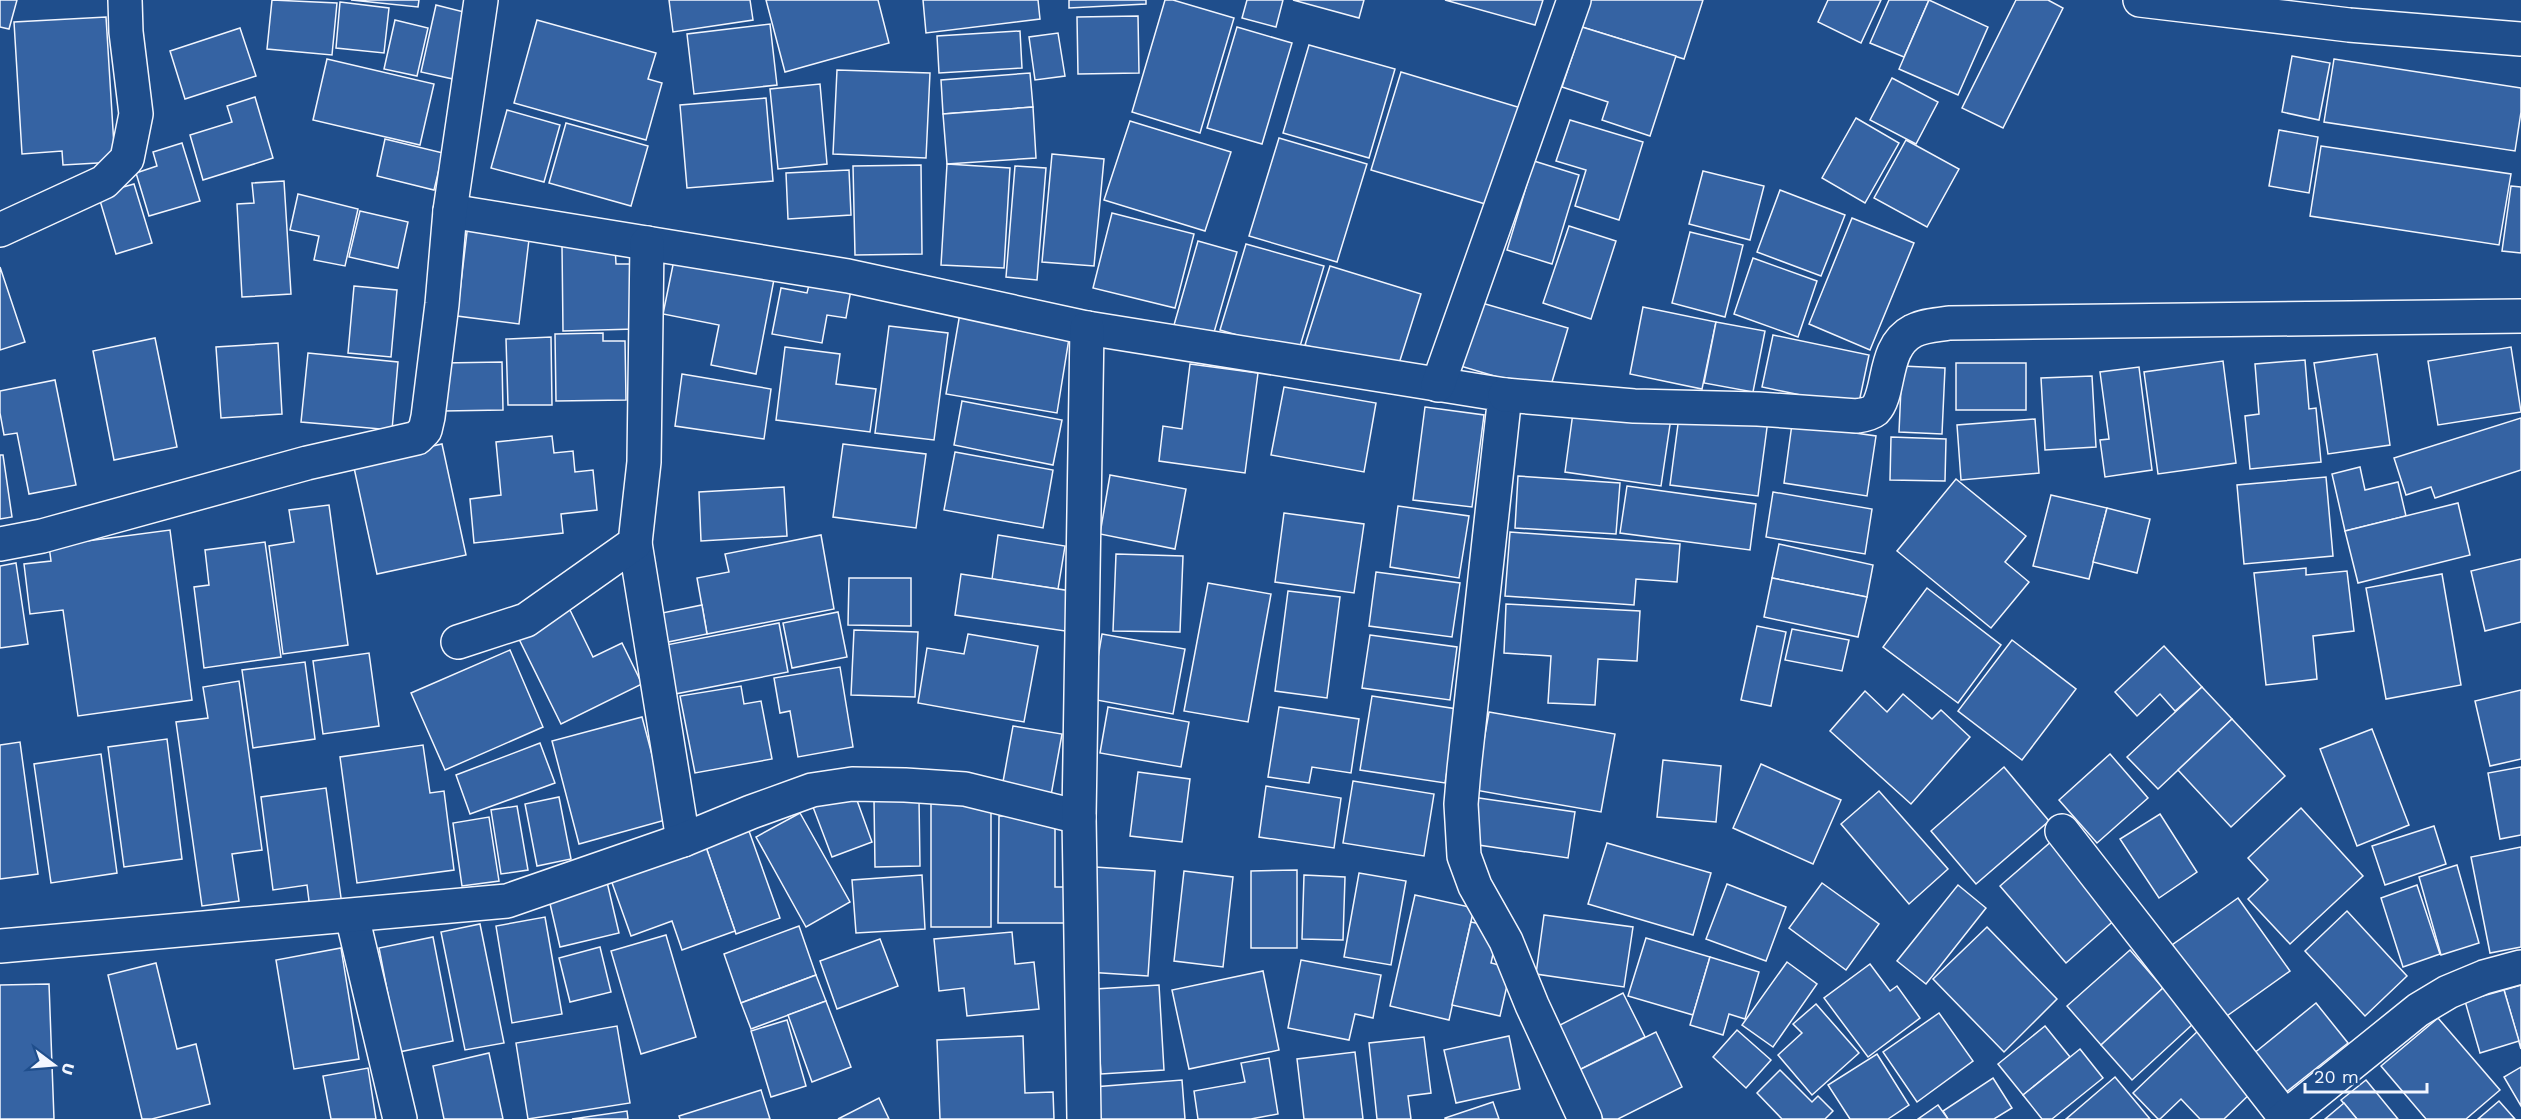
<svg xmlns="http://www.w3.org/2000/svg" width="2521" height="1119" viewBox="0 0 2521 1119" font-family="'Work Sans',sans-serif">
	<rect width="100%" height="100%" fill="#1f4e8c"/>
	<g fill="#3563a3" stroke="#f2f6ff" stroke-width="1.5">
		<path d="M0,0h17l-8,29 -9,-2z"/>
		<path d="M272,0l65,3 -5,52 -65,-6z"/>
		<path d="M351,0h68l-1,7z"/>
		<path d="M669,0h81l3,20 -80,12z"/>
		<path d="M766,0h112l11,43 -104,29z"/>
		<path d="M923,0h115l2,19 -114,14z"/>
		<path d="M1069,0h77v4l-77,4z"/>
		<path d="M1165,0h8l61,18 -34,115 -68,-21z"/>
		<path d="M1247,0h36l-7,27 -34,-9z"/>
		<path d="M1293,0h71l-5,18z"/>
		<path d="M1445,0h98l-8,25z"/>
		<path d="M1581,0h122l-19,59 -102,-32z"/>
		<path d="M1828,0h53l-20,43 -43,-21z"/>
		<path d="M1889,0h40l-25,57 -34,-14z"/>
		<path d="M1929,0l59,27 -30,68 -59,-26z"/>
		<path d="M2016,0h32l15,8 -60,120 -41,-20z"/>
		<path d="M340,2l49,6 -5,45 -48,-5z"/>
		<path d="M436,5l32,8 -15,66 -32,-7z"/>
		<path d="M1138,16l1,57 -61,1 -1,-57z"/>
		<path d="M106,17l9,145 -52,3 -1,-14 -40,3 -8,-132z"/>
		<path d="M395,20l33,8 -11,48 -33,-7z"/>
		<path d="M537,20l119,33 -8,26 14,4 -16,57 -132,-37z"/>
		<path d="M770,24l7,61 -83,9 -7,-60z"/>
		<path d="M1237,27l55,16 -30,101 -55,-16z"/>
		<path d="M1582,27l94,29 -26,80 -48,-16 6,-18 -46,-15z"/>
		<path d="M240,28l16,48 -71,23 -15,-48z"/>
		<path d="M1020,31l2,37 -83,5 -2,-37z"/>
		<path d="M1058,33l7,43 -30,4 -6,-43z"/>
		<path d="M1309,45l86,24 -26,89 -86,-25z"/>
		<path d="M2292,56l38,7 -11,57 -37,-8z"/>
		<path d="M327,59l107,25 -14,61 -107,-25z"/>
		<path d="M2334,59l187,29v24l-6,39 -191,-29z"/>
		<path d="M837,70l93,3 -4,85 -93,-4z"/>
		<path d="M1401,72l120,36 -29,98 -121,-36z"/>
		<path d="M1030,73l3,34 -90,7 -2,-34z"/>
		<path d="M1892,78l46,24 -22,42 -46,-24z"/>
		<path d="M820,84l7,80 -49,5 -8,-80z"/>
		<path d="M255,97l18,61 -70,22 -13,-45 42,-13 -5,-16z"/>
		<path d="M766,98l7,83 -86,7 -7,-83z"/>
		<path d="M1033,107l3,51 -89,6 -4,-50z"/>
		<path d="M507,110l53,15 -16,57 -53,-14z"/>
		<path d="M1856,118l43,25 -34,60 -43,-25z"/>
		<path d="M1570,120l73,22 -24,78 -44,-14 11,-36 -30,-9z"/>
		<path d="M1130,121l101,31 -26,79 -101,-31z"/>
		<path d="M566,123l82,23 -17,60 -82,-23z"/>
		<path d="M2279,130l39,7 -9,56 -40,-7z"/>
		<path d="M1279,138l88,26 -30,98 -88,-26z"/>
		<path d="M385,139l58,14 -9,37 -57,-14z"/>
		<path d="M1906,140l53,29 -32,58 -53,-29z"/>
		<path d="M182,143l18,58 -51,15 -13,-43 21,-7 -4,-14z"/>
		<path d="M2321,146l190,28 -12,71 -189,-29z"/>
		<path d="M1052,154l52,5 -10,107 -52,-4z"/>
		<path d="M1534,161l45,14 -27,89 -45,-14z"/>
		<path d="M947,164l63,4 -6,100 -63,-3z"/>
		<path d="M921,165l1,89 -67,1 -2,-89z"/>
		<path d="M1015,166l31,2 -9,112 -31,-3z"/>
		<path d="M849,170l2,45 -63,4 -2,-46z"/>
		<path d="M1703,171l61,15 -14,54 -61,-16z"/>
		<path d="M284,181l7,113 -49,3 -5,-93 17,-1 -2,-20z"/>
		<path d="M134,184l18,59 -36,11 -18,-60z"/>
		<path d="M2511,186l10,1v66l-19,-2z"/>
		<path d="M1780,190l65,25 -24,61 -64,-24z"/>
		<path d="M298,194l60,15 -13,57 -31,-6 5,-24 -29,-6z"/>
		<path d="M360,211l48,11 -10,46 -49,-11z"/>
		<path d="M1112,213l82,21 -19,74 -82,-20z"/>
		<path d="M1852,218l62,25 -44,107 -61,-26z"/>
		<path d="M468,224l62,7 -11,93 -62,-8z"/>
		<path d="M1569,226l47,15 -25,78 -48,-16z"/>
		<path d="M1690,232l53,13 -18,72 -53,-14z"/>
		<path d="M1198,241l39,11 -24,84 -39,-11z"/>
		<path d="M1246,244l78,22 -26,87 -78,-23z"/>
		<path d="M615,245l1,19h17l2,65 -72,2 -1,-85z"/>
		<path d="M675,255l100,19 -19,100 -45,-9 8,-40 -56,-11z"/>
		<path d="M1753,258l64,23 -19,56 -64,-23z"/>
		<path d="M1330,266l91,28 -25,79 -91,-28z"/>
		<path d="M0,267l25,75 -25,8z"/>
		<path d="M811,277l41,7 -6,34 -19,-3 -5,28 -50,-9 9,-46 26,5z"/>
		<path d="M354,286l43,4 -6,67 -43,-4z"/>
		<path d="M1475,301l93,27 -19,64 -92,-27z"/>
		<path d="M1643,307l73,15 -14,67 -72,-15z"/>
		<path d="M960,313l110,19 -13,81 -111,-19z"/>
		<path d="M1716,322l49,9 -12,61 -49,-9z"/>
		<path d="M889,326l59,7 -14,107 -59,-7z"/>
		<path d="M603,333v8h22l1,59 -70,1 -1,-67z"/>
		<path d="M1773,335l96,20 -11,52 -96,-20z"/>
		<path d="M551,337l1,68h-44l-2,-66z"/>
		<path d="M155,338l22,109 -63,13 -21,-109z"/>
		<path d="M278,343l4,71 -61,4 -5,-71z"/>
		<path d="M785,347l55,7 -4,30 40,5 -6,43 -94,-12z"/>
		<path d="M2511,347l10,65 -83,13 -10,-64z"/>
		<path d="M308,353l90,9 -6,68 -91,-8z"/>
		<path d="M2377,354l13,91 -62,9 -14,-91z"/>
		<path d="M2305,360l4,49 7,-1 5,54 -71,7 -5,-53 14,-2 -4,-50z"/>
		<path d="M2223,361l13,102 -78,11 -14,-102z"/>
		<path d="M502,362l1,48 -59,1 -1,-48z"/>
		<rect x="1956" y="363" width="70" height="47"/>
		<path d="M1190,364l68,9 -13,100 -86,-12 4,-35 19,3z"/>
		<path d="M1902,366l43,2 -3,66 -43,-2z"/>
		<path d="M2139,367l13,103 -47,7 -5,-37 9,-1 -9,-67z"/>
		<path d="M682,374l89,15 -7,50 -89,-13z"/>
		<path d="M2092,376l4,71 -51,3 -4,-72z"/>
		<path d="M55,380l21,105 -47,9 -12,-61 -13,2 -4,-22v-22z"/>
		<path d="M1284,387l92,16 -12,69 -93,-17z"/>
		<path d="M962,401l100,19 -9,45 -99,-20z"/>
		<path d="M1574,405l97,13 -10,68 -96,-14z"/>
		<path d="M1425,407l59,8 -12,92 -59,-7z"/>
		<path d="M1680,409l88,11 -10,76 -88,-11z"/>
		<path d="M2521,418v52l-86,28 -4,-11 -25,8 -12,-37z"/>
		<path d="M2035,419l4,54 -78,7 -4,-55z"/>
		<path d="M1792,424l84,12 -9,60 -83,-13z"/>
		<path d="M552,436l2,17 19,-2 2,21 18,-2 4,40 -36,4 2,19 -89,10 -4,-44 31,-4 -5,-53z"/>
		<path d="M1891,437l55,2 -1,42 -55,-1z"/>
		<path d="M442,444l24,111 -89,19 -24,-111z"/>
		<path d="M843,444l83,10 -10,74 -83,-11z"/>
		<path d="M955,452l98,18 -10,58 -99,-18z"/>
		<path d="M0,455h3l9,62 -12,2z"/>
		<path d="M2360,467l5,23 33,-8 8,34 -61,15 -13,-57z"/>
		<path d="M1110,475l76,14 -11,60 -75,-15z"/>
		<path d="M1518,476l102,7 -4,51 -101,-6z"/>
		<path d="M2326,477l7,79 -89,8 -7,-79z"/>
		<path d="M1956,479l70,57 -21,26 24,20 -38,46 -94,-77z"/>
		<path d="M1627,486l129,18 -6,46 -130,-17z"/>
		<path d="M784,487l3,49 -86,5 -2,-49z"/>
		<path d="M1773,492l99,17 -7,45 -99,-17z"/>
		<path d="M2051,495l56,13 -18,71 -56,-13z"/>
		<path d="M2458,503l12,52 -112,28 -13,-52z"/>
		<path d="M329,505l19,140 -65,9 -14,-108 25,-4 -5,-32z"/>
		<path d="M1398,506l71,10 -10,62 -69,-11z"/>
		<path d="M2107,508l43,11 -13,54 -44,-11z"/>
		<path d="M1284,513l80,11 -10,69 -79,-11z"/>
		<path d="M170,530l22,170 -114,16 -15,-106 -33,4 -6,-50 27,-3 -2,-15z"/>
		<path d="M1510,532l170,12 -3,38 -41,-3 -2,26 -129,-9z"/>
		<path d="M821,535l13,74 -127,25 -10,-56 32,-6 -4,-18z"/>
		<path d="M998,535l67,11 -7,43 -66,-10z"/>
		<path d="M265,542l16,115 -77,11 -10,-81 15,-2 -4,-35z"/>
		<path d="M1779,544l94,21 -6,32 -95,-19z"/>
		<path d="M1116,554l67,2 -3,76 -67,-1z"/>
		<path d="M2521,559v63l-36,9 -14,-60z"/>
		<path d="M16,563l12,81 -28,4v-82z"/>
		<path d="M2306,568v7l41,-4 7,60 -41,5 4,43 -51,6 -12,-112z"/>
		<path d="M1376,572l84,11 -8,54 -83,-11z"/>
		<path d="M961,574l110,17 -6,40 -110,-16z"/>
		<path d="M2442,574l19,111 -75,14 -20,-111z"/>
		<path d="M849,578h62v48l-63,-1z"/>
		<path d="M1772,578l95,19 -9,40 -94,-20z"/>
		<path d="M1208,583l63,11 -23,128 -64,-11z"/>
		<path d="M1927,588l74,57 -43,58 -75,-56z"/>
		<path d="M1288,591l52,6 -13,101 -52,-7z"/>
		<path d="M1506,604l134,7 -3,50 -39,-2 -3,46 -47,-2 3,-47 -47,-3z"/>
		<path d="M702,605l5,29 -39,8 -6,-29z"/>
		<path d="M568,606l25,51 29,-14 20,41 -81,40 -45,-91z"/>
		<path d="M838,612l9,45 -55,11 -9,-45z"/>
		<path d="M779,623l9,49 -113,22 -9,-49z"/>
		<path d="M1757,626l29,6 -15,74 -30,-6z"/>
		<path d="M1792,629l57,11 -7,31 -57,-11z"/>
		<path d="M854,630l64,2 -3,65 -64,-2z"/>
		<path d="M968,634l70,12 -14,76 -106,-19 9,-55 37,6z"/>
		<path d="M1102,634l83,15 -12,65 -82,-15z"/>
		<path d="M1370,635l87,12 -7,53 -88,-12z"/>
		<path d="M2012,640l64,49 -54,71 -64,-49z"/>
		<path d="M2164,646l38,41 -27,24 -15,-17 -23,22 -22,-24z"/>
		<path d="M510,650l33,77 -98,43 -34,-77z"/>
		<path d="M369,653l10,73 -56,8 -10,-73z"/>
		<path d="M305,662l10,77 -62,9 -11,-78z"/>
		<path d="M840,667l13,80 -55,10 -8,-46 -10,2 -6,-35z"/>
		<path d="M239,681l23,169 -30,4 7,47 -37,5 -26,-184 32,-4 -5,-31z"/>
		<path d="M741,686l3,18 17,-3 11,58 -77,14 -15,-77z"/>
		<path d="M2202,687l30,32 -74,70 -31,-32z"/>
		<path d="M2521,690v69l-31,7 -15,-65z"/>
		<path d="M1865,691l22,21 16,-18 29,25 9,-9 29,27 -59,67 -81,-73z"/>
		<path d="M1372,696l85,13 -12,74 -85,-13z"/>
		<path d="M1108,707l81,15 -8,45 -81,-14z"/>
		<path d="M1279,707l80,12 -8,54 -39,-6 -3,16 -41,-6z"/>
		<path d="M1489,712l126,22 -14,78 -126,-22z"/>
		<path d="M642,717l27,102 -90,25 -27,-103z"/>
		<path d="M2232,719l53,57 -54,51 -53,-57z"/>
		<path d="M1013,726l49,8 -12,67 -49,-8z"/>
		<path d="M2372,729l37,96 -52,21 -37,-97z"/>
		<path d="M167,739l15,120 -58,8 -16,-120z"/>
		<path d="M20,742l18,132 -38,5v-134z"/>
		<path d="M540,743l15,40 -85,31 -14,-39z"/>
		<path d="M423,745l7,48 14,-2 10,79 -97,13 -17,-126z"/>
		<path d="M101,754l16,119 -66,10 -17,-119z"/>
		<path d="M2110,754l38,44 -51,45 -38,-43z"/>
		<path d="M1663,760l58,6 -5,56 -59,-5z"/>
		<path d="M1761,764l80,36 -28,64 -80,-36z"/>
		<path d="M2004,767l45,54 -73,63 -45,-53z"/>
		<path d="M2521,767v68l-21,4 -12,-66z"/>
		<path d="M1138,772l52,7 -8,63 -52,-6z"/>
		<path d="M1353,781l81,13 -10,62 -81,-13z"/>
		<path d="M1266,786l75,12 -7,50 -75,-11z"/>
		<path d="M326,788l16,117 -32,4 -3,-24 -34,5 -12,-93z"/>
		<path d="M1879,791l69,78 -39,35 -68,-80z"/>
		<path d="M854,792l18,50 -40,15 -19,-50z"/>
		<path d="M559,797l12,62 -34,7 -12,-62z"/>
		<path d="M1472,797l103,15 -7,46 -103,-15z"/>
		<path d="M919,799l1,67 -45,1 -1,-67z"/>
		<path d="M991,799v128h-60v-127z"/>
		<path d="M517,806l11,64 -27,4 -10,-64z"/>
		<path d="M2301,808l62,68 -73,68 -42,-45 20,-19 -20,-22z"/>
		<path d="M800,813l50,89 -44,25 -50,-90z"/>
		<path d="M2160,814l37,58 -38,26 -39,-59z"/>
		<path d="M999,816h56v71h19v36h-76z"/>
		<path d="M489,817l10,64 -37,5 -9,-63z"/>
		<path d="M2434,826l12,38 -61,21 -13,-39z"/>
		<path d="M749,831l31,87 -44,16 -30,-87z"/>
		<path d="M2053,840l65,77 -52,46 -66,-77z"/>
		<path d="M1607,843l104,30 -18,62 -105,-31z"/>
		<path d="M706,847l29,84 -53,19 -10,-29 -41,15 -20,-56z"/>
		<path d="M2521,847v100l-31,6 -19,-96z"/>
		<path d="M2457,865l22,78 -38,12 -22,-78z"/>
		<path d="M1095,867l60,4 -7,105 -61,-4z"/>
		<path d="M1297,870v78h-46v-77z"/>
		<path d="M1184,871l49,6 -10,90 -49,-6z"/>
		<path d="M1359,873l47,8 -15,84 -47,-8z"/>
		<path d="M922,875l3,54 -69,4 -4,-53z"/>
		<path d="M1304,875l41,2 -2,63 -41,-1z"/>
		<path d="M607,882l12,51 -59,14 -12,-52z"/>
		<path d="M1822,883l57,41 -33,46 -57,-42z"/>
		<path d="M1727,884l59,23 -20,54 -60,-22z"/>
		<path d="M1958,885l28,23 -60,76 -29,-23z"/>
		<path d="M2417,885l23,69 -37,13 -22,-69z"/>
		<path d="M1415,895l59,13 -25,112 -59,-14z"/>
		<path d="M2238,898l52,73 -66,47 -52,-73z"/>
		<path d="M2347,911l60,65 -42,40 -60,-65z"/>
		<path d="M1544,915l89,12 -9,60 -88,-13z"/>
		<path d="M545,917l17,97 -50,9 -16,-97z"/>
		<path d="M1471,922l28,6 -8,35 20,5 -11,48 -48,-11z"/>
		<path d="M480,924l24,119 -39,7 -24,-118z"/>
		<path d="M799,926l17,49 -75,28 -17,-49z"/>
		<path d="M1987,927l70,72 -53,53 -71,-73z"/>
		<path d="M1012,932l3,32 19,-2 5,47 -72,7 -3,-28 -25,3 -5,-52z"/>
		<path d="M666,935l30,102 -55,17 -30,-103z"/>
		<path d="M433,937l20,104 -54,11 -20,-104z"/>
		<path d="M1646,938l64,19 -17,58 -65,-19z"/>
		<path d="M880,939l18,47 -61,23 -17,-48z"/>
		<path d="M600,947l11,45 -41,10 -11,-44z"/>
		<path d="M341,948l18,111 -65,10 -18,-109z"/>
		<path d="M2130,950l33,38 -62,57 -34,-39z"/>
		<path d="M1710,957l49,15 -14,47 -16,-5 -6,21 -33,-10z"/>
		<path d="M1301,960l80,15 -8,43 -18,-4 -6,26 -61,-12z"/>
		<path d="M1787,962l30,22 -44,63 -31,-22z"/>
		<path d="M156,963l21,86 19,-5 14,60 -58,15h-10l-34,-144z"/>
		<path d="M1870,964l20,27 7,-5 23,32 -52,39 -44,-59z"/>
		<path d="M1263,971l16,79 -90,19 -17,-79z"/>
		<path d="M816,975l10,26 -75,28 -10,-26z"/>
		<path d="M49,984l5,135h-54v-134z"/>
		<path d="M1159,985l5,85 -63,4 -6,-85z"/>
		<path d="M2521,985v64l-17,-59z"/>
		<path d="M2163,988l31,35 -62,57 -31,-35z"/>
		<path d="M2504,990l15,51 -39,12 -15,-52z"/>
		<path d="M1623,993l22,44 -66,33 -21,-44z"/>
		<path d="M826,1001l25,66 -39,15 -24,-67z"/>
		<path d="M2316,1003l32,40 -63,50 -32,-39z"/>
		<path d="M1816,1004l43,49 -47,42 -34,-40 24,-22 -9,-9z"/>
		<path d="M1939,1013l34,48 -56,41 -34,-50z"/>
		<path d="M2438,1018l62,72 -34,29h-40l-45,-53z"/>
		<path d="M787,1020l19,66 -35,11 -20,-66z"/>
		<path d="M617,1026l13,77 -102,16 -12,-76z"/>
		<path d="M2045,1026l25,31 -47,38 -25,-31z"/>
		<path d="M2201,1028l56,59 -33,32h-24l-19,-20 -21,20h-2l-25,-26z"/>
		<path d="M1737,1030l34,30 -25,28 -33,-31z"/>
		<path d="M1656,1032l26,55 -64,32h-15l-24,-49z"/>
		<path d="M1023,1036l2,57 28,-1 1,27h-114l-3,-79z"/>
		<path d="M1509,1036l11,53 -64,14 -12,-53z"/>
		<path d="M1424,1037l7,56 -23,3 3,23h-34l-8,-76z"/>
		<path d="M2080,1049l23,29 -51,41h-10l-19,-24z"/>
		<path d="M1355,1052l8,67h-59l-7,-60z"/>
		<path d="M489,1053l14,66h-59l-11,-53z"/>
		<path d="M1877,1054l32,51 -21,14h-38l-22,-34z"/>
		<path d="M1269,1058l9,56 -27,5h-53l-4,-28 51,-9 -4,-19z"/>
		<path d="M2521,1067v39l-17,-29z"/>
		<path d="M368,1068l8,51h-45l-8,-43z"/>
		<path d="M1780,1070l32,32 6,-6 15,15 -8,8h-43l-25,-26z"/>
		<path d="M2115,1077l35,42h-84z"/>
		<path d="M1993,1078l19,30 -18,11h-46l-5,-8z"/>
		<path d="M1182,1080l3,39h-90l-2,-32z"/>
		<path d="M2366,1080l32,39h-41l-16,-19z"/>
		<path d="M761,1090l9,29h-90l-1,-3z"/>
		<path d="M879,1098l10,21h-51z"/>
		<path d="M2499,1101l16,18h-37z"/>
		<path d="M1493,1102l6,17h-54v-1z"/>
		<path d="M2344,1103l13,16h-32z"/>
		<path d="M1938,1105l10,14h-30z"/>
		<path d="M627,1111l1,8h-56z"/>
	</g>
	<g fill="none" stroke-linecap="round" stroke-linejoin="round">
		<g stroke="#f2f6ff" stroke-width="36">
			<g id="minor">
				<path d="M2140,0l209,25 172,14"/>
				<path d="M450,211l398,65 239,52 418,67 -41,374 -3,35 3,52 11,30 31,55 26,64 53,114"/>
				<path d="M0,230l104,-48 23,-23 9,-45 -10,-82 -1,-32"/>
				<path d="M1438,385l136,-385"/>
				<path d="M1505,395l129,11 124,3 99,7c6,-1 13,-2 18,-6 16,-17 7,-63 38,-79 11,-6 24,-6 36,-8l572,-7"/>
				<path d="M635,543l48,297"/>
				<path d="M0,544l42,-8 265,-73 110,-25 8,-8 3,-13 14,-113 8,-93 31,-211"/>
				<path d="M458,642l68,-22 109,-77 9,-81 3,-219"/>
				<path d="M2062,831l223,286"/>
				<path d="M352,916l48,203"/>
				<path d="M0,946l507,-45 176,-61 68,-28 61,-22 40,-6 53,1 60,4 114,28"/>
				<path d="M1084,1119l-5,-302 8,-489"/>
				<path d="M2283,1119l135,-109 30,-18 36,-15 37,-10"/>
			</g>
		</g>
		<use href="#minor" stroke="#1f4e8c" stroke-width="33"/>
	</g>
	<g transform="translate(54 1065) rotate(106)" stroke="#1f4e8c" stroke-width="4.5" paint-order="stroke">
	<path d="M0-4.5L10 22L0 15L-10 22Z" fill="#f2f6ff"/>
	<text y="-9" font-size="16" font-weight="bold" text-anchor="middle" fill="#f2f6ff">U</text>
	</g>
	<path d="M2305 1083v9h122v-9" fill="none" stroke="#f2f6ff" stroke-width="3"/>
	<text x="2314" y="1083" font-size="18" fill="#f2f6ff" stroke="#1f4e8c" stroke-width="4.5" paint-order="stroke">20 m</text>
</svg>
